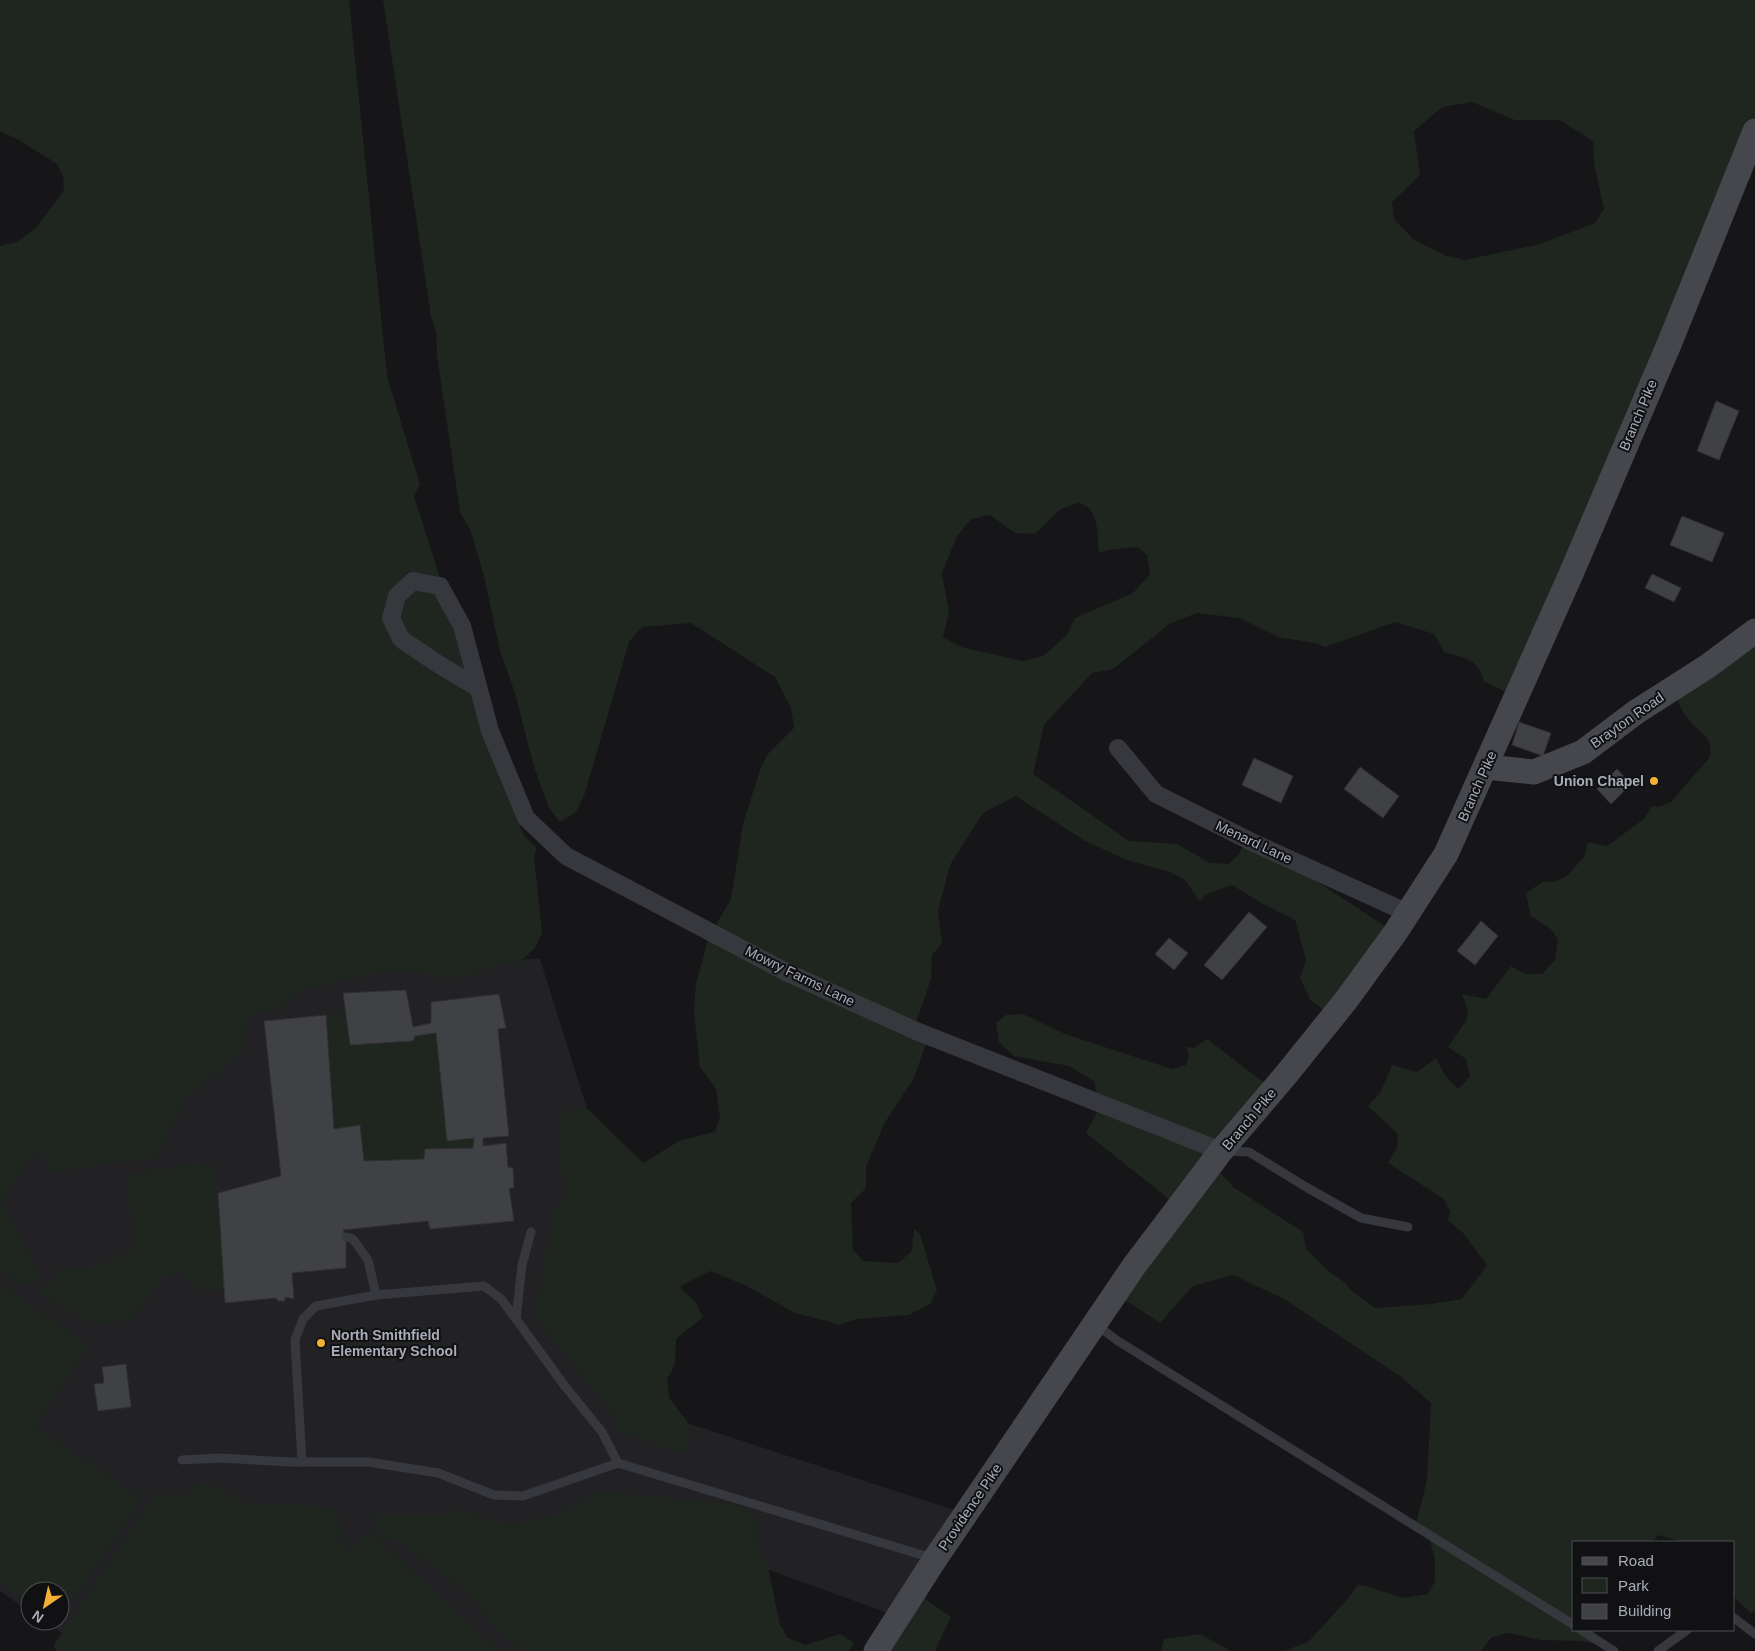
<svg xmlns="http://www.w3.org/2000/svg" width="1755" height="1651" viewBox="0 0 1755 1651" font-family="Arial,sans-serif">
	<rect width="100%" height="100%" fill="#161618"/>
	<path fill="#222225" d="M540,959l100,318 4,132 313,102 -69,102 -260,-94 -66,132h-474l-44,-30h16v-30h-30v21l-30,-21v-443l289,-183z"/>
	<g fill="#1e261f" fill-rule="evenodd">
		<path d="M0,0h349l37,366 2,14 32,104 -6,12 102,322 9,19 12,11 -3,9 8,76 -7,15 -20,18 -14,-2 -30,11 -22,3 -44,-8 -23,2 -77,17 -14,8 -13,15 -26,1 -8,17 -1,25 -13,6 -44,37 -28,57 -17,6 -26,1 -62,11 -4,-11 -13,-9 -10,11 -24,37 38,75 -16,9 -24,-15v-1024l17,-4 19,-14 28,-38 -1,-14 -6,-12 -38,-24 -19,-9z"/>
		<path d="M383,0h1372v132l-239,565 -32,-16c-7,-23 -19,-23 -40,-29l-10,-18 -39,-12 -70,25 -6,-3 -40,-7 -40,-19 -42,-5 -26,10 -58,46 -21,4 -48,52 -11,49 96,67 48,3 33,19 19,1 10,-10 4,-8 58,25 93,61 -62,84 -21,-15 -11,-23 6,-18 -11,-40 -32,-16 -31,-19 -27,10 -5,7 -15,-22 -15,-8 -43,-12 -42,-19 -69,-45 -33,17 -33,52 -12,46 4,32 -10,12 -1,24 -14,41 9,24 -12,34 -30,46 -18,43v21l-15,15 2,47 10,11 35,2 14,-12 2,-22 6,5 17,56 -7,14 -21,11 -52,4 -19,6 -7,-3 -36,-9 -48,-27 -37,-15 -27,14 -3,3 15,13 8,16 -27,22 -1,26 -8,14 2,19 18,23 3,16 -6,18 -65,-25 -5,-4 3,-7 -78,-97 -2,-18 17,-93 8,-7 2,-10 -5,-75 1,-3 20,-9 9,3 54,53 38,-23 34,-8 5,-14 -4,-29 -16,-22 -6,-53 2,-31 13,-46 22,-38 12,-75 17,-54 8,-16 26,-26 -3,-20 -16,-31 -84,-54 -49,4 -13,15 -44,151 -9,19 -16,10 -11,-14 -15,-41 -19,-74 -15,-42 -16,-75 -14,-47 -10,-17 -23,-157 -1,-23 -5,-16zM1472,102l43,18h45l33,21 1,22 10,46 -9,14 -55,21 -75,16 -18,-4 -33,-16 -20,-21 -2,-17 28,-27 -6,-44 28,-24zM1077,503c23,2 20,34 22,50l8,-3 31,-3 9,8 3,19 -17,19 -58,25 -8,17 -24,21 -21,5 -61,-14 -18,-10 6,-25 -7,-39 15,-37 14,-17 19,-4 25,18 20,1 24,-24z"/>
		<path d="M1755,632v978l-4,3 -17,-16v-55h-52l-23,-7 -7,7h-78v88h21l-2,13 -10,-2 -42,-1 -33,-7 -16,4 -11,14h-197l24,-9 37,-40 13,-17 8,1 37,12 25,-4 7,-13v-22l-6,-22 -13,-13 11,-44 4,-77 -30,-26 -117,-78 -51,-24 -40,11 -33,37 -44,-29 63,-87 -93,-74 14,-26 -6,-26 -25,-15 -55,-10 -15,-14 -3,-19 10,-8 17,-1 42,20 107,35 14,-4 3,-10 -3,-8 8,1 13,-9 64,49 -58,76 20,23 70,45 3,17 22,22 16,11 7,8 24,18 56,-4 31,-5 25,-34 -24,-32 -15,-13 2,-8 -6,-13 -56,-36 9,-15 1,-14 -30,-28 12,-13 12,-28 25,7 19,-14 8,16 14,15 12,-12 -4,-18 -18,-12 18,-26 2,-9 -6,-18 24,5 25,-33 14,8h17l13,-14 3,-20 -6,-10 -22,-15 -4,-22 18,-12 10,1 13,-6 17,-19 4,-15 19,4 37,-27 8,-13 7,1 12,-5 39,-45c3,-23 -10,-22 -21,-37 -7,-8 -11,-19 -16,-29z"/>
		<path d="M345,1012l5,33 63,-4 2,-5 21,-3 11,108 27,-3 -1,10 -48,1 -1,10 -60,2 -4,-36 -26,4 -8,-114z"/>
		<path d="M193,1161l6,3 17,4 9,123 -4,-2 -17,3 -25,-19 -14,3 -33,42 -29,6h-11l-51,-31 1,-10 11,1 6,-16c31,4 47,-6 75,-18l-6,-75 21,-3 6,-4 11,3z"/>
		<path d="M0,1285l89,60 -55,82 107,71 -81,121v-28h-30v14l-30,-21z"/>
		<path d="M206,1481c10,6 20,13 31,18 27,12 68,1 98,11l7,23 -7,5 10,3 4,12 20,-21 131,119h-444l-2,-6 102,-152 27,5 10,-13z"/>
		<path d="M592,1491l139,13 25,10 1,29 11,24 12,58 8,13 17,7 35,-11 14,9 -5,8h-327l-23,-21 -38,-43 -56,-42 -25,-8 -7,-21 7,-1h63l17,-5 23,9 30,5 41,-9 36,-18z"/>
		<path d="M915,1592l36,25 -15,31v3h-60z"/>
		<path d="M1200,1634l31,17h-70l3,-12z"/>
	</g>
	<g fill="#404145" stroke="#303034">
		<path d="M1716,401l23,10 -20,49 -22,-9z"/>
		<path d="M1682,516l42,17 -12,29 -42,-17z"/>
		<path d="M1652,574l29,14 -7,14 -29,-14z"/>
		<path d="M1519,722l32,11 -8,23 -31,-11z"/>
		<path d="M1254,758l39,18 -12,27 -39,-18z"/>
		<path d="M1360,767l39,29 -16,22 -39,-29z"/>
		<path d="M1617,769l14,15 -20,20 -14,-15z"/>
		<path d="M1249,912l18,15 -45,53 -18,-15z"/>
		<path d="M1481,921l17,15 -23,29 -18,-14z"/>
		<path d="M1169,938l19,15 -14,17 -19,-16z"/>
		<path d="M406,990l7,37 18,-4v-21l68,-8 7,34 -8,1 11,107 -26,2v8l23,-3 2,24 5,1 1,20h-5l5,33 -84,8 -2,-8 -85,9 3,7v31l-54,5 2,26 -9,-2v4h-7l-2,-3 -51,5 -7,-110 63,-17 -17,-155 62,-6 8,114 26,-4 4,36 60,-2 1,-10 48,-1 1,-10 -27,3 -11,-108 -21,3 -2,5 -63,4 -7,-52z"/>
		<path d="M126,1364l5,43 -33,4 -4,-27 10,-1 -2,-16z"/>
	</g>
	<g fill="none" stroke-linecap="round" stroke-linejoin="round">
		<g stroke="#37383d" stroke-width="9">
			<path d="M1226,1151l23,1 57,35 55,31 47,9"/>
			<path d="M376,1295l108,-9 17,13 15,20 48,66 38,47 16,31"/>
			<path d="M516,1319l6,-54 9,-33"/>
			<path d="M1095,1324l23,17 456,284"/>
			<path d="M182,1460l38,-2 71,4h78l69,11 56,22 29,1 95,-33 314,95"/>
			<path d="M302,1462l-7,-122 8,-21 13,-13 60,-11 -8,-35 -15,-21 -7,-2"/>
			<path d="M1734,1618l21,16"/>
			<path d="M1581,1630l33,21"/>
			<path d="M1658,1651l29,-21"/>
		</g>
		<g stroke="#37383d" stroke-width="18">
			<path d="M478,688l-43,-26 -34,-23 -10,-21 6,-22 16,-15 27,5 22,40 28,105 36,87 40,38 220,116 130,59 305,120"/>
			<path d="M1118,748l38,46 98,49 154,70"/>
		</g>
		<g stroke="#45474d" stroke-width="25">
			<path d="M1486,767l48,5 49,-20 53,-40 72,-46 47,-35"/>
			<path d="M876,1651l59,-92 199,-293 87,-115 64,-75 62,-77 48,-66 51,-79 125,-280 99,-232 85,-211"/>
		</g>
	</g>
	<g fill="#f2b134" stroke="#111113" stroke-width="2">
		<circle cx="1654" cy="781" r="5"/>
		<circle cx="321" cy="1343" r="5"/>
	</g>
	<g text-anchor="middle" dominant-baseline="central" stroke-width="4" stroke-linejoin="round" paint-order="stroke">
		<g font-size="14" fill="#a8adb8" stroke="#111113">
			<text transform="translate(1638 415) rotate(-67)">Branch Pike</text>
			<text transform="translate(1627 720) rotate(-35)">Brayton Road</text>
			<text transform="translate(1477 786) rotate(-66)">Branch Pike</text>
			<text transform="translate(1254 842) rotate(25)">Menard Lane</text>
			<text transform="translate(800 976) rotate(26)">Mowry Farms Lane</text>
			<text transform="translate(1249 1119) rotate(-50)">Branch Pike</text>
			<text transform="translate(970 1507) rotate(-56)">Providence Pike</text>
		</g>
		<g font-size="14" font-weight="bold" fill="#a8adb8" stroke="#111113" text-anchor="end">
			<text x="1644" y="781">Union Chapel</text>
			<text x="331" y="1335" text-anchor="start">North Smithfield<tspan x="331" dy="16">Elementary School</tspan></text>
		</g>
	</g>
	<rect x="1572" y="1541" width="162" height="90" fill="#111113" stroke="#4d4f55"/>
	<rect x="1582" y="1557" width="25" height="8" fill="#45474d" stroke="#4d4f55"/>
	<text x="1618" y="1566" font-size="15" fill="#a8adb8">Road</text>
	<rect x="1582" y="1578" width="25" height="15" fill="#1e261f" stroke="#4d4f55"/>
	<text x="1618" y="1591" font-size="15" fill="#a8adb8">Park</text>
	<rect x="1582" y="1604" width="25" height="15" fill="#404145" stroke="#4d4f55"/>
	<text x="1618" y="1616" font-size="15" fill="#a8adb8">Building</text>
	<g transform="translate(45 1606) rotate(214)"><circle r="24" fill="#111113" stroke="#4d4f55"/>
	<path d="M0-4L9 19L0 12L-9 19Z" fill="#f2b134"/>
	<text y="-8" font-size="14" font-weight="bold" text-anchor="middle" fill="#a8adb8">N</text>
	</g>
</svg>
